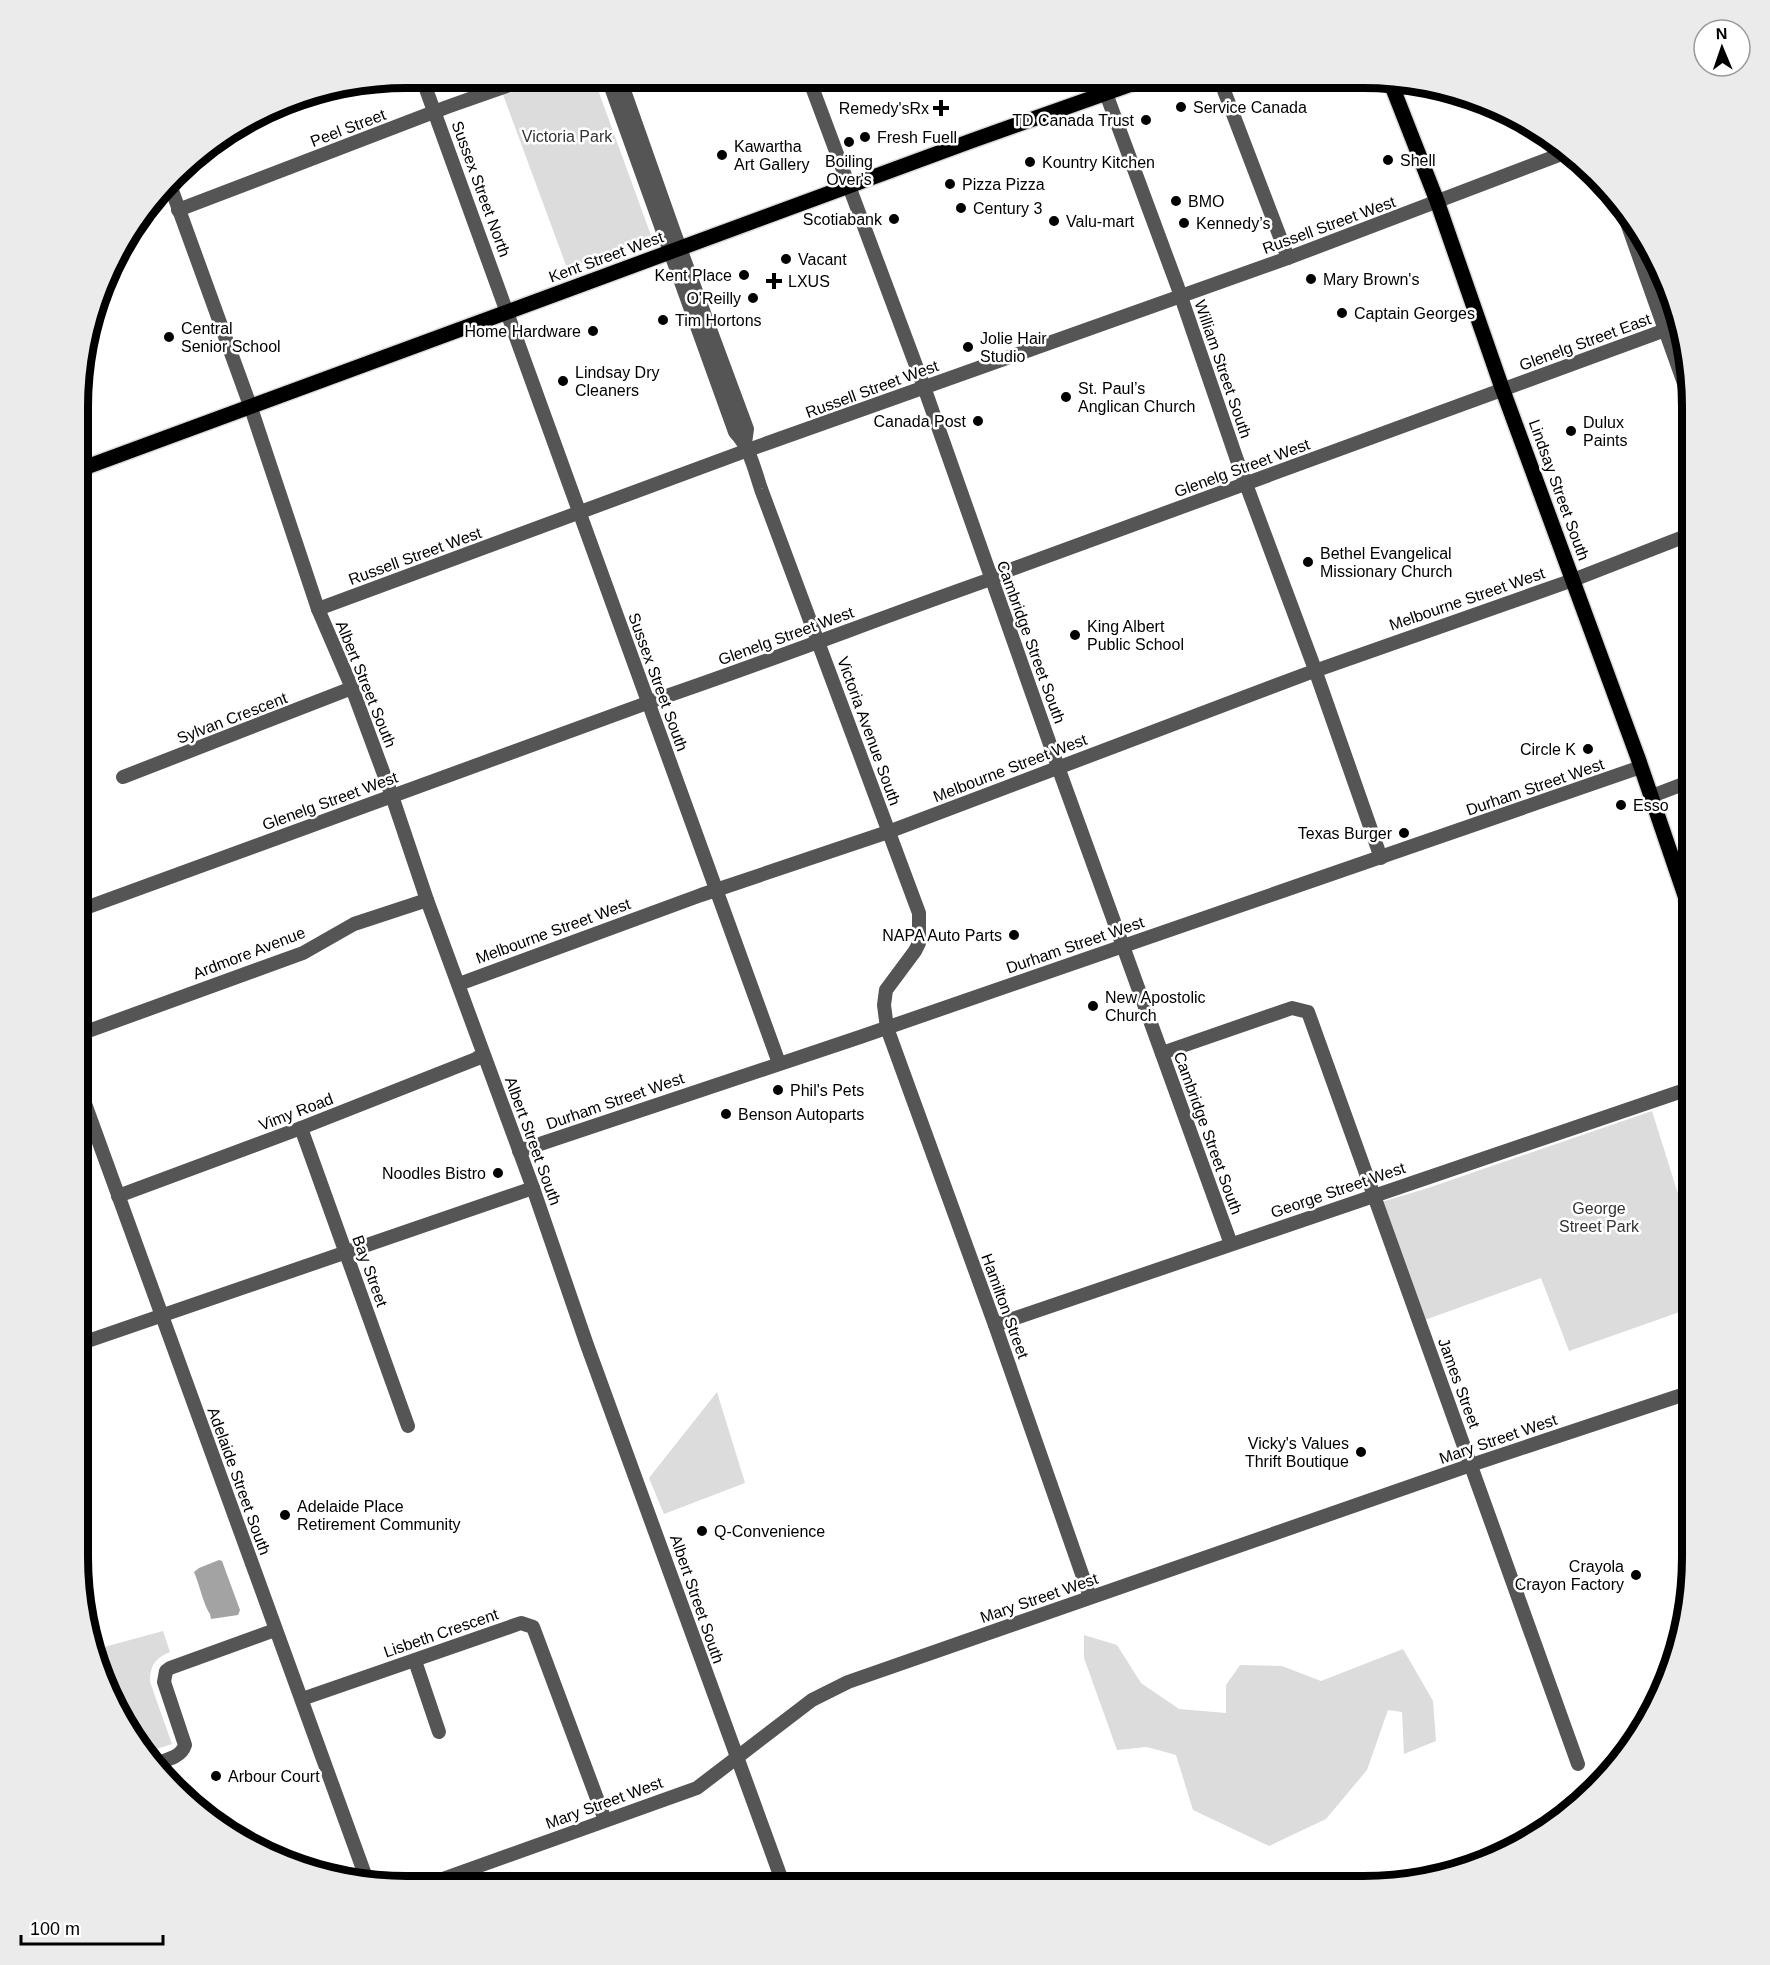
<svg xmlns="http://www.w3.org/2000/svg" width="1770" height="1965" viewBox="0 0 1770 1965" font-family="Arial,sans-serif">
	<rect width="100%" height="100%" fill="#fff"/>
	<g fill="#dcdcdc">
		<path d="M541,78l53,1 58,159 -85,30 -65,-176z"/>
		<path d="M1652,1111l39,124v73l-122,43 -28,-73 -122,44 -41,-119 50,-15z"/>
		<path d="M717,1392l28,91 -81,31 -15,-36z"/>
		<path d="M163,1631l7,21c-15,6 -20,14 -20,30l22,62 -28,9 -11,-13 -38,-77 -2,-13z"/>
		<path d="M1084,1635l33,10 24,38 38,26 47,4v-28l14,-20 42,1 39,15 82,-32 30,52 3,40 -32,13 -2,-42 -14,-2 -21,60 -41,49 -57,27 -76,-36 -17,-55 -29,-8 -30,3 -33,-92z"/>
		<path d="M1653,1711l-13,22 -6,-16z"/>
	</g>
	<path fill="#a3a3a3" d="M219,1560l3,1 18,49 -2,5 -27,4 -1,-5c-6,-8 -11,-31 -16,-42l5,-4z"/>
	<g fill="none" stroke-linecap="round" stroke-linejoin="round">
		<g stroke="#dbdbdb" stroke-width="18">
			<g id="major">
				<path d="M1390,81l47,120 65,187 136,370 53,155"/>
				<path d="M81,469l890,-328 172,-61"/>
			</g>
		</g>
		<g stroke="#555" stroke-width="14">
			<path d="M422,78l357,985"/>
			<path d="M608,79l127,353c15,16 19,36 26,57l158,424v30l-4,8 -29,39 -2,15 3,23 108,297 95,272"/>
			<path d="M620,79l54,153 73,197 -2,14"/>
			<path d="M809,79l115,308 134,380 173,477"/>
			<path d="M1101,80l76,205 60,175 76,204 68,194"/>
			<path d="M1220,80l68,178"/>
			<path d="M170,185l81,223 67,201 34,79 40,108 35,104 106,288 54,157 197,541"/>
			<path d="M1621,206l70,197"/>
			<path d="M178,210l269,-103 82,-29"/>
			<path d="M318,609l430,-159 540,-192 279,-106"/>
			<path d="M123,777l229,-89"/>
			<path d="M1652,796l39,-15"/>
			<path d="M80,910l578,-211c112,-38 222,-81 333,-120l13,-7c225,-82 450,-165 675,-247"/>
			<path d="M459,984l242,-89 187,-63 418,-158 267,-94 118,-46"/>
			<path d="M80,1034l223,-81 51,-29 73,-24"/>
			<path d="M1162,1053l130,-45 16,4 270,752"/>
			<path d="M80,1090l288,793"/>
			<path d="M301,1128l107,298"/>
			<path d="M519,1151l341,-114 781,-270"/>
			<path d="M118,1196l183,-68 175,-69 7,-5"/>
			<path d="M995,1325l696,-237"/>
			<path d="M79,1344l454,-156"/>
			<path d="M415,1661l24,71"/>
			<path d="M302,1699l219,-76 12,4 72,193"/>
			<path d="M153,1764c12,-4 28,-6 32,-19l-21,-63 2,-11 4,-3 105,-38"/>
			<path d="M423,1886l274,-98 115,-88 36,-18 623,-217 220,-73"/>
		</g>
		<use href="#major" stroke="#000" stroke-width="15"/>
	</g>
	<g fill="#000" stroke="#fff" stroke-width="2">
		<circle cx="1181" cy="107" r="6"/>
		<path d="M938 99h6v6h6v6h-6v6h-6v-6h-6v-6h6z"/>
		<circle cx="1146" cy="120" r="6"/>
		<circle cx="865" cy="137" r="6"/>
		<circle cx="849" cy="142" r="6"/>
		<circle cx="722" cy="155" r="6"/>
		<circle cx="1388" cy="160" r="6"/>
		<circle cx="1030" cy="162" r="6"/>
		<circle cx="950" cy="184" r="6"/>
		<circle cx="1176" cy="201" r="6"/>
		<circle cx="961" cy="208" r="6"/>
		<circle cx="894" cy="219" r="6"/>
		<circle cx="1054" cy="221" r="6"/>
		<circle cx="1184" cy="223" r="6"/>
		<circle cx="786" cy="259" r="6"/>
		<circle cx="744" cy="275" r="6"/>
		<circle cx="1311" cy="279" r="6"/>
		<path d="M771 272h6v6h6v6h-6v6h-6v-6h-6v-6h6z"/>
		<circle cx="753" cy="298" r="6"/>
		<circle cx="1342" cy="313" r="6"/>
		<circle cx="663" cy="320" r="6"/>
		<circle cx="593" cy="331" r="6"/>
		<circle cx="169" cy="337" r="6"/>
		<circle cx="968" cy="347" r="6"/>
		<circle cx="563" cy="381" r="6"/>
		<circle cx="1066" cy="397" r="6"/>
		<circle cx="978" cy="421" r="6"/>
		<circle cx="1571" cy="431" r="6"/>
		<circle cx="1308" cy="562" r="6"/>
		<circle cx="1075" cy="635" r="6"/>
		<circle cx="1588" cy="749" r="6"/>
		<circle cx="1621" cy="805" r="6"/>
		<circle cx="1404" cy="833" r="6"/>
		<circle cx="1014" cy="935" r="6"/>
		<circle cx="1093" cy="1006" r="6"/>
		<circle cx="778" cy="1090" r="6"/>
		<circle cx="726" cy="1114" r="6"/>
		<circle cx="498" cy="1173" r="6"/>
		<circle cx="1361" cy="1452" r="6"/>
		<circle cx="285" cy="1515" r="6"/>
		<circle cx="702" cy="1531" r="6"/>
		<circle cx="1636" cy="1575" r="6"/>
		<circle cx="216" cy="1776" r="6"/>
	</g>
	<g text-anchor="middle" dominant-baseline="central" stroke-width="5" stroke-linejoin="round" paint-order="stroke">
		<g font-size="16" fill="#000" stroke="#fff" text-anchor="start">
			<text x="1193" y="107">Service Canada</text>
			<text x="929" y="108" text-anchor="end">Remedy'sRx</text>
			<text x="1134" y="120" text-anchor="end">TD Canada Trust</text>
			<text x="877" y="137">Fresh Fuell</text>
			<text x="734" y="146">Kawartha<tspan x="734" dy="18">Art Gallery</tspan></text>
			<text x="1400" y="160">Shell</text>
			<text x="849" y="161" text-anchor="middle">Boiling<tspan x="849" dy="18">Over's</tspan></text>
			<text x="1042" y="162">Kountry Kitchen</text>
			<text x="962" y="184">Pizza Pizza</text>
			<text x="1188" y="201">BMO</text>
			<text x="973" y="208">Century 3</text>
			<text x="882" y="219" text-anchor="end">Scotiabank</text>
			<text x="1066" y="221">Valu-mart</text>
			<text x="1196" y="223">Kennedy’s</text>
			<text x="798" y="259">Vacant</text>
			<text x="732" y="275" text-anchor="end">Kent Place</text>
			<text x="1323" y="279">Mary Brown's</text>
			<text x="788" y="281">LXUS</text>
			<text x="741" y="298" text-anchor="end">O'Reilly</text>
			<text x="1354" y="313">Captain Georges</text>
			<text x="675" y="320">Tim Hortons</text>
			<text x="181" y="328">Central<tspan x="181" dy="18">Senior School</tspan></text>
			<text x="581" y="331" text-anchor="end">Home Hardware</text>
			<text x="980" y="338">Jolie Hair<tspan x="980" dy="18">Studio</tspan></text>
			<text x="575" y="372">Lindsay Dry<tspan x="575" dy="18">Cleaners</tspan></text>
			<text x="1078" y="388">St. Paul’s<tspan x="1078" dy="18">Anglican Church</tspan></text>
			<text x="966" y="421" text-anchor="end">Canada Post</text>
			<text x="1583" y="422">Dulux<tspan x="1583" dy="18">Paints</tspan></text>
			<text x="1320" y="553">Bethel Evangelical<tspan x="1320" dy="18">Missionary Church</tspan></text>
			<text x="1087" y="626">King Albert<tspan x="1087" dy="18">Public School</tspan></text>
			<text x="1576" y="749" text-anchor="end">Circle K</text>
			<text x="1633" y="805">Esso</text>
			<text x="1392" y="833" text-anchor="end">Texas Burger</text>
			<text x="1002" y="935" text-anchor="end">NAPA Auto Parts</text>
			<text x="1105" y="997">New Apostolic<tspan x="1105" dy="18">Church</tspan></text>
			<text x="790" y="1090">Phil's Pets</text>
			<text x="738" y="1114">Benson Autoparts</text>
			<text x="486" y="1173" text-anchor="end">Noodles Bistro</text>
			<text x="1349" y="1443" text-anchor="end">Vicky's Values<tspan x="1349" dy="18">Thrift Boutique</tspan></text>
			<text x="297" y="1506">Adelaide Place<tspan x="297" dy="18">Retirement Community</tspan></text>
			<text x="714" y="1531">Q-Convenience</text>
			<text x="1624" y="1566" text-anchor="end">Crayola<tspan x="1624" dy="18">Crayon Factory</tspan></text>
			<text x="228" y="1776">Arbour Court</text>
		</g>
		<g font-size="16" fill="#000" stroke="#fff">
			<text transform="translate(348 128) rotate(-21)">Peel Street</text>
			<text transform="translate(481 189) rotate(70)">Sussex Street North</text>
			<text transform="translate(1329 225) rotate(-20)">Russell Street West</text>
			<text transform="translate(606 257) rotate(-20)">Kent Street West</text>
			<text transform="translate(1585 342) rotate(-20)">Glenelg Street East</text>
			<text transform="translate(1223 369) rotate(71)">William Street South</text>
			<text transform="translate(872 389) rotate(-20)">Russell Street West</text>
			<text transform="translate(1242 468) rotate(-20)">Glenelg Street West</text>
			<text transform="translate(1559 490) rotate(70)">Lindsay Street South</text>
			<text transform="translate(415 556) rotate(-20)">Russell Street West</text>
			<text transform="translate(1467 599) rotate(-19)">Melbourne Street West</text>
			<text transform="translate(786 636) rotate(-20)">Glenelg Street West</text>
			<text transform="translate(1031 642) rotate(70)">Cambridge Street South</text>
			<text transform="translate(658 682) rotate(70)">Sussex Street South</text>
			<text transform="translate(366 684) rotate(68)">Albert Street South</text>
			<text transform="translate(232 718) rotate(-21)">Sylvan Crescent</text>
			<text transform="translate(869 731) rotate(70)">Victoria Avenue South</text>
			<text transform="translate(1010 768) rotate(-21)">Melbourne Street West</text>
			<text transform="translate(1535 787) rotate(-19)">Durham Street West</text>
			<text transform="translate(330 801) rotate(-20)">Glenelg Street West</text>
			<text transform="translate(553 931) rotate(-20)">Melbourne Street West</text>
			<text transform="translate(1075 945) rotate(-19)">Durham Street West</text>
			<text transform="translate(249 953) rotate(-21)">Ardmore Avenue</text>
			<text transform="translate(615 1101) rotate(-19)">Durham Street West</text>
			<text transform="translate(296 1112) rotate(-21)">Vimy Road</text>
			<text transform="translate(1208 1133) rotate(70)">Cambridge Street South</text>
			<text transform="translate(533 1141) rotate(70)">Albert Street South</text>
			<text transform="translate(1338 1190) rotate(-19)">George Street West</text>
			<text transform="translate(370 1271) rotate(70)">Bay Street</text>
			<text transform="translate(1005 1306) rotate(70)">Hamilton Street</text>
			<text transform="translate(1459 1383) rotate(70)">James Street</text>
			<text transform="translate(1498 1439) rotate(-19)">Mary Street West</text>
			<text transform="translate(239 1481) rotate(70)">Adelaide Street South</text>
			<text transform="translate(1039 1598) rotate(-19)">Mary Street West</text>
			<text transform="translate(697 1599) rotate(71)">Albert Street South</text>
			<text transform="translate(441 1633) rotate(-19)">Lisbeth Crescent</text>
			<text transform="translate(604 1803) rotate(-20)">Mary Street West</text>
		</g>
		<g font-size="16" fill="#333" stroke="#fff">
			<text x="567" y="136">Victoria Park</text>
			<text x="1599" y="1208">George<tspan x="1599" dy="18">Street Park</tspan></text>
		</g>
	</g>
	<path d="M0 0H1770V1965H0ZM407 88H1363A319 319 0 0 1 1682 407V1557A319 319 0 0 1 1363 1876H407A319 319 0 0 1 88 1557V407A319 319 0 0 1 407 88Z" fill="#ebebeb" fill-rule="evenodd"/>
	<path fill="none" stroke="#000" stroke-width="8" d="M407 88H1363A319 319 0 0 1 1682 407V1557A319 319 0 0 1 1363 1876H407A319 319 0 0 1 88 1557V407A319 319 0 0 1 407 88Z"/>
	<g transform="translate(1722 48) rotate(358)"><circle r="28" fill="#ffffff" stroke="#999999" stroke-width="1.5"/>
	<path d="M0-4.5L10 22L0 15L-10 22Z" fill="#000000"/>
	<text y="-9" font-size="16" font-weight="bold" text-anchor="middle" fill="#000000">N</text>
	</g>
	<path d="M21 1935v9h142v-9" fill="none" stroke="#000000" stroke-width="3"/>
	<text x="30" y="1935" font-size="18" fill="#000000" stroke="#ffffff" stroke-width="4.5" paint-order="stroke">100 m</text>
</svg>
